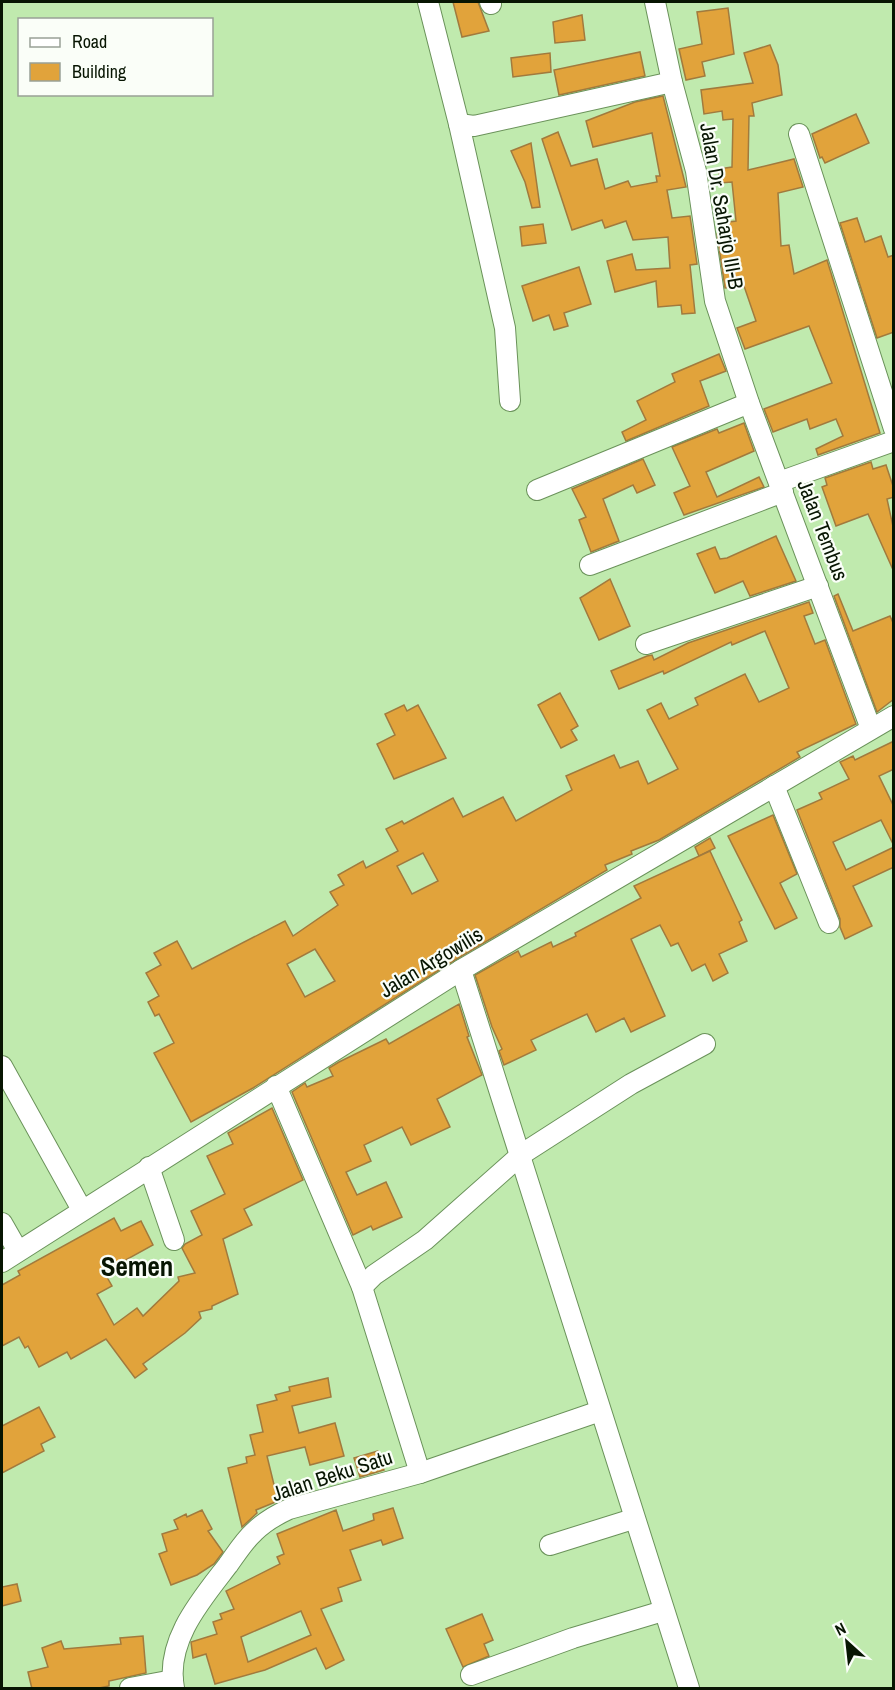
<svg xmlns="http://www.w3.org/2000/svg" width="895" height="1690" viewBox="0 0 895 1690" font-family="'Archivo Narrow',sans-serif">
	<rect width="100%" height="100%" fill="#c0eaae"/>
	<g fill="#e1a33b" stroke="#a17a3d" stroke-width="1.5" fill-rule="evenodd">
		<path d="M453,2h25l11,29 -27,6z"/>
		<path d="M728,8l6,46 -32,8 3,14 -19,4 -7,-31 23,-5 -5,-32z"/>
		<path d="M582,15l3,25 -30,3 -2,-21z"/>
		<path d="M770,45l8,20 4,30 -30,8 2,13h-5l-1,54 46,-11 9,28 -25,6 3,53 8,-1 5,29 33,-14 53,173 -62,22 -2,-6 27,-13 -7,-17 -26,10 -3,-10 -34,13 -9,-23 68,-26 -23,-57 -64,23 -8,-21 19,-7 -12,-35 -19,2 -8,-54 5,-1 -1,-10 15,-2 -4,-39 -12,1 -1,-14 13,-2 1,-48 -10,1 -1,-9 -18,3 -3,-24 52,-7 -9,-30z"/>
		<path d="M640,52l5,24 -86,19 -5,-25z"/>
		<path d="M550,53l1,19 -38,5 -2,-19z"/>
		<path d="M663,96l23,91 -19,3 5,28 18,-2 7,48 -7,1 5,48 -13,1 -1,-9 -23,2 -2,-26 -41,11 -8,-31 25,-7 4,16 34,-2 -2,-31 -35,3 -7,-19 -21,7 -3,-8 -30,10 -30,-91 16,-7 13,34 26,-7 8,30 23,-8 3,6 26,-5 -1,-6h4l-8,-43 -59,14 -7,-26 49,-19z"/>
		<path d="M856,114l13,29 -44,20 -3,-6 -2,1 -8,-24z"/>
		<path d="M531,143l9,64 -8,1 -7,-26 -14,-31z"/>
		<path d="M857,218l8,24 16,-6 7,21 6,-2v77l-17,6 -37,-115z"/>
		<path d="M543,224l3,19 -24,3 -2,-19z"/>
		<path d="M579,267l12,37 -27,9 4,13 -14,4 -5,-15 -16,6 -11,-35z"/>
		<path d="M719,354l7,17 -26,10 9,25 -83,35 -4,-9 24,-12 -9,-19 38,-19 -3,-8z"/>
		<path d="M744,423l10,28 -48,21 11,25 42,-20 5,10 -80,28 -10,-22 16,-7 -18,-39 45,-18 2,4z"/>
		<path d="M643,459l12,26 -18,8 -4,-8 -30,14 16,42 -28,11 -12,-32 7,-3 -14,-28z"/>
		<path d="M871,462l2,7 13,-4 8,24v8l-7,2 7,32v41l-26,-58 -32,12 -14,-39 5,-2 -2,-7z"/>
		<path d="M776,536l20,45 -46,15 -7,-15 -28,12 -18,-39 18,-7 5,12 7,-1z"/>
		<path d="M610,579l20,47 -31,14 -19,-42z"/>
		<path d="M838,594l15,37 37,-15 4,9v74l-17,13 -43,-116z"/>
		<path d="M809,602l4,11 -9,3 11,28 10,-4 31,84 -59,28 3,5 -141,83 -28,11 1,3 -27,11 2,5 -152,90 -202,128 -62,34 -37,-69 20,-10 -15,-29 -4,2 -7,-14 11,-6 -13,-23 15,-8 -7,-12 23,-12 15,28 93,-48 8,15 45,-31 -8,-13 14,-7 -6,-10 25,-14 3,7 32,-17 -12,-22 16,-8 2,3 49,-26 10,19 40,-20 13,24 56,-31 -6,-14 48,-21 6,13 18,-7 10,23 30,-15 -31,-59 14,-7 8,16 29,-14 -3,-7 50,-24 14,28 30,-14 -24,-57 -33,14 -1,-3 -67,32 -1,-3 -44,18 -8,-18 36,-15 5,-1 2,5 34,-17zM423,853l15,28 -26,13 -15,-28zM315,949l20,32 -30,16 -18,-33z"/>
		<path d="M560,693l18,33 -7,4 6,10 -16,8 -23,-43z"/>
		<path d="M404,705l3,6 11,-6 28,53 -52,21 -17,-35 18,-9 -10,-21z"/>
		<path d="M894,741v28l-15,7 15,31v39l-13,-26 -48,22 13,28 48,-23v20l-41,19 19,40 -27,13 -5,-12v-8l-43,-109 25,-11 -3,-6 30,-14 -9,-17 13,-6 2,4z"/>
		<path d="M773,815l24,59 -17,9 17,35 -22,11 -47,-93z"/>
		<path d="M710,838l5,10 -16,8 -4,-9z"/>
		<path d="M710,851l32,69 -3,2 8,19 -28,13 9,19 -15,8 -8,-17 -13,7 -14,-28 -7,3 -11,-21 -29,14 34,77 -34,16 -7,-14 -28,14 -9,-18 -56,26 5,10 -32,15 -5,-14 3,-2 -10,-22 -17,-52 43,-24 3,6 30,-15 2,5 23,-11 -1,-3 66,-35 -7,-12z"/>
		<path d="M459,1004l10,32 -2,1 15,38 -45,24 13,28 -39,18 -9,-18 -38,18 7,16 -25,11 11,23 29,-13 16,35 -29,13 -2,-4 -18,9 -61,-143 13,-9 2,4 26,-11 -4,-8 10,-6 47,-23 3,5z"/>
		<path d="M272,1108l31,72 -59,29 8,16 -29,14 15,55 -26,12v3l-13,3 2,6 -16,15 -42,31 4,5 -12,9 -29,-39 -35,20 -4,-7 -28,15 -11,-21 -3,2 -6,-11 -17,9v-61l18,-10 -2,-4 96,-53 7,13 20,-10 12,24 -49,27 8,14 -15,8 17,31 23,-17 6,8 36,-35 -1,-4 17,-4 -13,-25 3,-4 17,-9 -11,-24 34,-17 -18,-38 26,-12 -5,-11z"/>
		<path d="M328,1378l3,19 -39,9 7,27 36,-10 9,33 -34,9 -5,-18 -38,9 11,45 -22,9 1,3 -15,14 -14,-59 19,-5 -1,-6 9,-2 -5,-20 13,-3 -6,-27 20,-5 -2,-5 15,-4 -1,-4z"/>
		<path d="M39,1407l16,30 -14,7 3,7 -42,22v-47z"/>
		<path d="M378,1451l6,19 -24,7 -6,-19z"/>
		<path d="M393,1508l10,30 -20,7 -2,-5 -31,10 11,30 -23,8 4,13 -21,8 23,51 -18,9 -10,-21 -51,22 -50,14 -9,-30 -13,4 -2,-16 26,-8 -4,-12 9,-3 -2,-5 14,-5 -8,-18 54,-27 -3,-7 7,-3 -7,-20 59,-24 7,21 31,-11 -1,-6zM301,1611l10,24 -63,27 -7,-25z"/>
		<path d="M202,1510l10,19 -4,2 15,21 -9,12 -17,11 -26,10 -12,-31 8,-3 -5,-17 16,-5 -4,-9 12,-6 1,3z"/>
		<path d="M17,1584l4,17 -19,5v-19z"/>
		<path d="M482,1614l11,26 -9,4 5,12 -26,11 -17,-38z"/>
		<path d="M143,1636l3,37 -37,8v5l-15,3h-62l-4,-17 20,-5 -6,-19 19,-7 3,8 57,-5 -1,-6z"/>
	</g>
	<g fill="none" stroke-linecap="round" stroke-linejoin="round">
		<g stroke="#6a925a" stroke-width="22">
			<g id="minor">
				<path d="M428,2l31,122 46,204 5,73"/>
				<path d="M490,2l1,2"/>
				<path d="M655,2l17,80 24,89 19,130 34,102 122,326"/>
				<path d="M459,124l15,2 198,-44"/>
				<path d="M799,134l95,295"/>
				<path d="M779,482l115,-41"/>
				<path d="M537,490l212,-87"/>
				<path d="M590,565l193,-73"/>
				<path d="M646,644l172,-58"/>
				<path d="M774,786l55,137"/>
				<path d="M461,970l228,718"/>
				<path d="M2,1066l80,144"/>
				<path d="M276,1086l86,201 58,186"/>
				<path d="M149,1167l25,73"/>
				<path d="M2,1223l16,28"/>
				<path d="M2,1262l459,-292 433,-254"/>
				<path d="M362,1287l12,-12 51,-35 97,-86 109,-70 74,-40"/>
				<path d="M550,1545l83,-26"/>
				<path d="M471,1675l102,-37 90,-27"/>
				<path d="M130,1688l43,-8"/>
				<path d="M174,1688c-9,-47 27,-88 54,-123 8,-11 16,-24 26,-33 10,-10 22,-17 35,-23l131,-36 180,-62"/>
			</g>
		</g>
		<use href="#minor" stroke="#fff" stroke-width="20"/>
	</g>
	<g text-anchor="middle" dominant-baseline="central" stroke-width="4.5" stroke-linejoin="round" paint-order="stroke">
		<g font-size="21" fill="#071502" stroke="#fafef8">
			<text transform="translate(722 206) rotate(80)">Jalan Dr. Saharjo III-B</text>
			<text transform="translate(823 530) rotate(69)">Jalan Tembus</text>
			<text transform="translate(431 962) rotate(-31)">Jalan Argowilis</text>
			<text transform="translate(332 1475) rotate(-18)">Jalan Beku Satu</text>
		</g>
		<g font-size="27" font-weight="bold" fill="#071502" stroke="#fafef8">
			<text x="137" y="1266">Semen</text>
		</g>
	</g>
	<rect width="895" height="1690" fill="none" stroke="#071502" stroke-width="6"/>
	<rect x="18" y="18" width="195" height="78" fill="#fafef8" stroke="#99a196" stroke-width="1.5"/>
	<rect x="30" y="38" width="30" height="9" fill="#ffffff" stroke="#99a196" stroke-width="1.5"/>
	<text x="72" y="48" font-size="18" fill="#071502">Road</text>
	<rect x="30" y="63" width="30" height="18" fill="#e1a33b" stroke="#99a196" stroke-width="1.5"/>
	<text x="72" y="78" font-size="18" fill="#071502">Building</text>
	<g transform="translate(847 1642) rotate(333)" stroke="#fafef8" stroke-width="4.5" paint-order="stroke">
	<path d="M0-4.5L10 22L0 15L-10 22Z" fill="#071502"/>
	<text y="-9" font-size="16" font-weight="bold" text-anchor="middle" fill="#071502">N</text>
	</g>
</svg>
